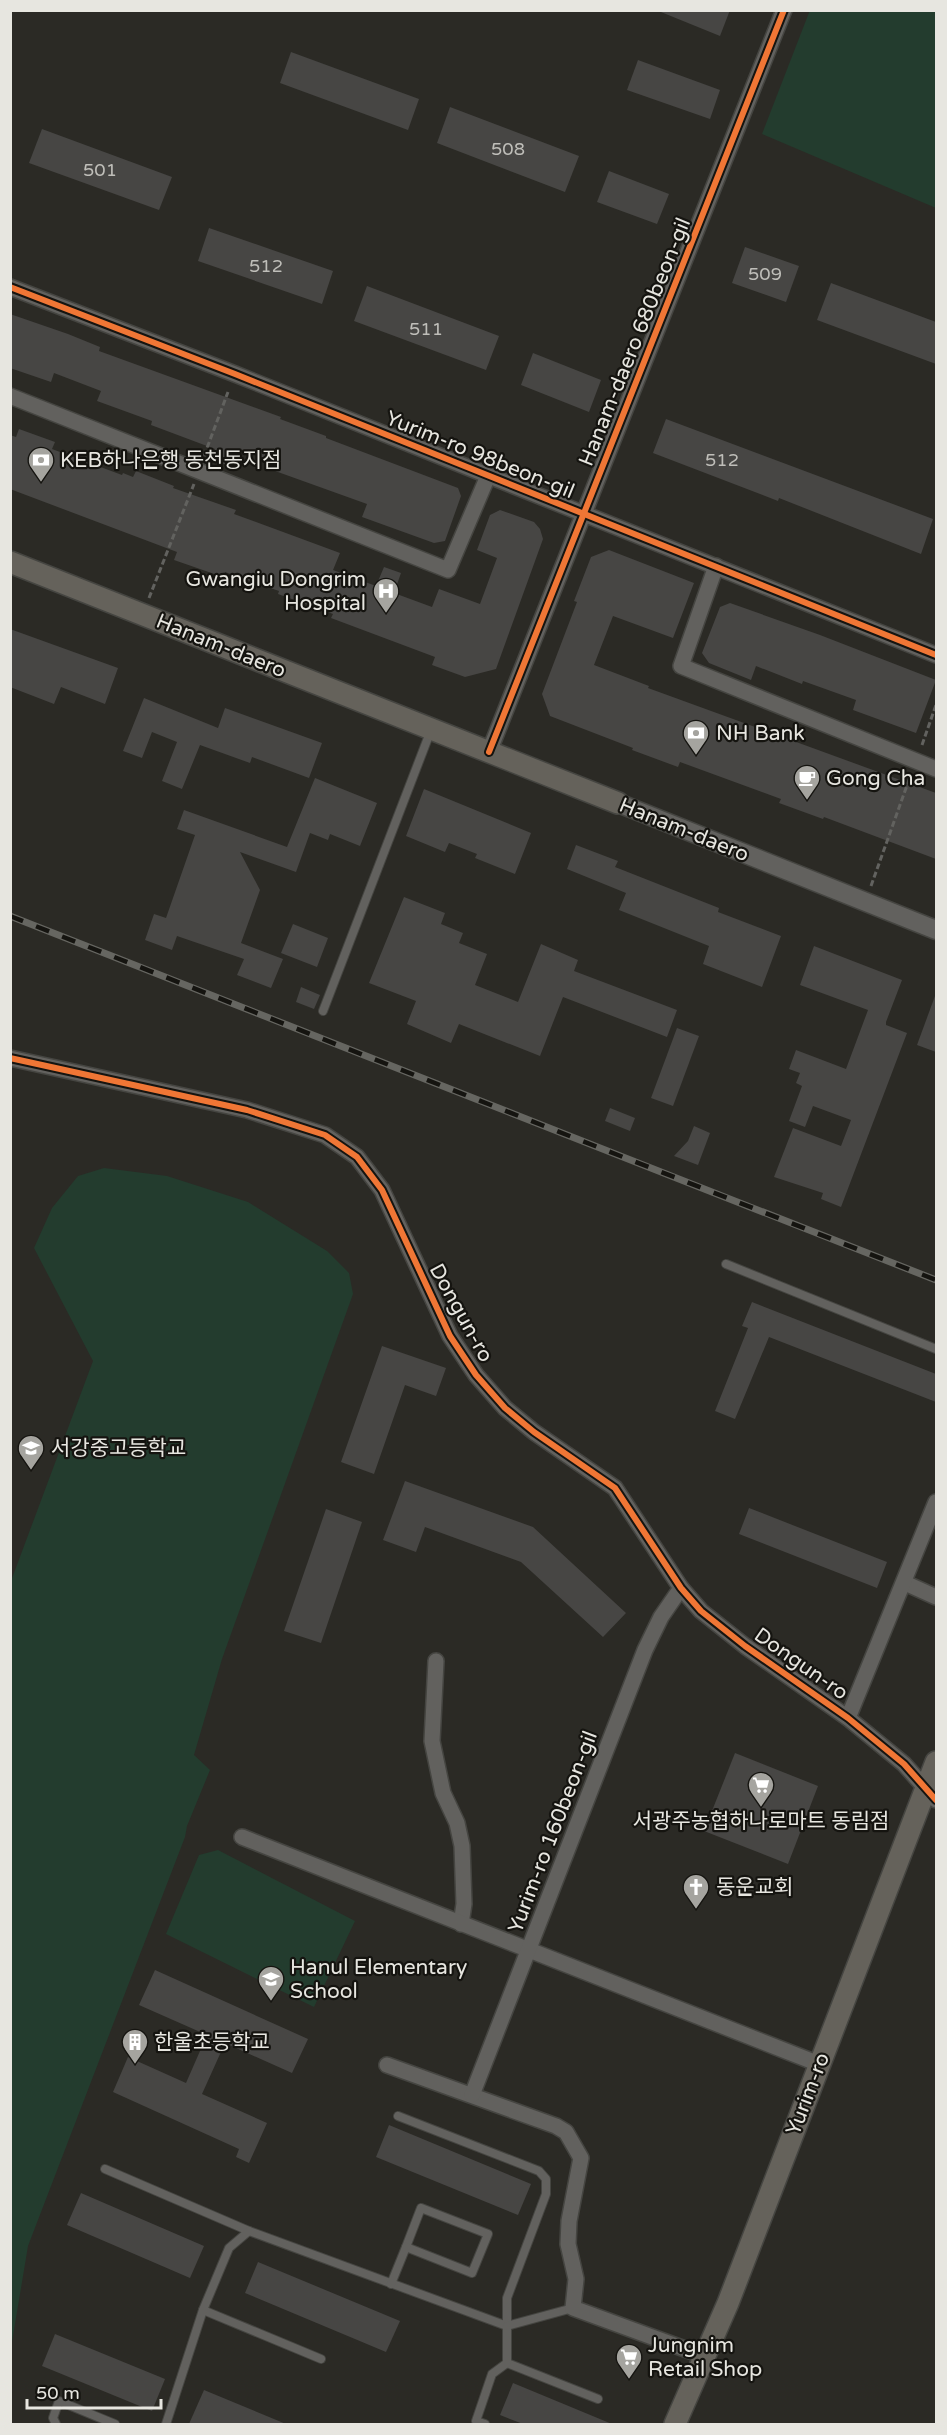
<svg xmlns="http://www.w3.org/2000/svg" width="947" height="2435" viewBox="0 0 947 2435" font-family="'Varela Round','Noto Sans KR',sans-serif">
	<rect width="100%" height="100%" fill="#2b2a25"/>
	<g fill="#233c2e">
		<path d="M810,10l126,1v197l-174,-74z"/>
		<path d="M104,1168l63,8 81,26 79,49 22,22 4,21 -131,365 -28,96 16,15 -23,56 -2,11 -157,409 -17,102v-767l82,-220 -59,-113 18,-40 26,-32z"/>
		<path d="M218,1850l137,71 -41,86 -148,-73 33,-79z"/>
	</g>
	<g fill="#474644">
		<path d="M656,10h74l-10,26z"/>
		<path d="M291,52l128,47 -11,31 -128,-47z"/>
		<path d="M638,60l82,30 -10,29 -83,-29z"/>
		<path d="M450,107l129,49 -14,36 -128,-49z"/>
		<path d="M42,129l130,48 -13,33 -130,-47z"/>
		<path d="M609,171l60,23 -12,30 -60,-22z"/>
		<path d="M209,228l124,43 -11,33 -124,-43z"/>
		<path d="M745,247l54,19 -13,36 -54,-19z"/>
		<path d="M831,283l105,39v42l-119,-44z"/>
		<path d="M367,286l132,50 -13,34 -132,-49z"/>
		<path d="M10,314l58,20 32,13 -1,4 182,66 -1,2 46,17v2l132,50 3,8 -16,45 -11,2 -72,-26 5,-13 -103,-37 3,-8 -28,-10 -7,18 -21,-8 4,-10 -64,-24 1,-4 -55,-20 4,-10 -47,-18 -3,9 -41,-14z"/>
		<path d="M533,353l68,27 -12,32 -68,-27z"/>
		<path d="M666,419l267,100 -12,35 -142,-56 -1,3 -125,-48z"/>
		<path d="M19,429l36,13 -3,7 70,26 1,-2 10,4 3,-6 38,15 -1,2 63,22 -2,4 106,39 -7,17 43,16 8,-19 17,6 -7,20 38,14 7,-18 41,15 17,-46 -20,-8 13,-35 10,-5 34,12 6,7 3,10 -47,130 -31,8 -33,-12 3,-8 -104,-39 2,-4 -55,-20 1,-3 -54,-19 -2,5 -49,-17 3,-8 -167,-63v-54l6,2z"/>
		<path d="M609,550l85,33 -21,55 -60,-22 -19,49 55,21 -1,2 288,105v66l-112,-42 -1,2 -44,-16 2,-4 -101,-37 -2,5 -46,-17 1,-2 -83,-32 -8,-22 35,-92 -3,-1 17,-44z"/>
		<path d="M730,603l90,32 116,45 -20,53 -63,-23 3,-10 -53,-19 -1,3 -46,-18 -5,14 -42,-17 -7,-10 18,-46z"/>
		<path d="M10,629l108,39 -13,36 -44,-17 -7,17 -44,-17z"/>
		<path d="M144,698l74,30 7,-20 97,35 -13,35 -57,-21 -2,6 -50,-18 -18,44 -20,-8 15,-39 -25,-10 -10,26 -19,-7z"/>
		<path d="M315,778l62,25 -17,43 -30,-12 -2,6 -18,-7 -14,39 -56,-20 20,38 -19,53 42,16 -12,29 -34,-13 7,-16 -67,-23 -5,14 -27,-10 9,-26 12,4 29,-83 -18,-6 7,-19 103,37z"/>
		<path d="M424,789l107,44 -16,41 -40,-16 2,-4 -28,-11 -4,9 -39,-16z"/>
		<path d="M576,845l42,16 -3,6 104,41 -1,4 63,24 -19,51 -59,-23 6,-18 -90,-36 7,-17 -59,-24z"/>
		<path d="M404,897l41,16 -4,11 22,9 -4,10 28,11 -12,31 43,17 23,-58 37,16 -4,11 103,39 -10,27 -104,-40 -23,59 -81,-32 -8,19 -44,-19 9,-23 -47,-18z"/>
		<path d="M293,924l35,14 -11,29 -36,-14z"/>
		<path d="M814,946l88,34 -16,42v3l21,8 -66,174 -20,-8 2,-6 -49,-16 19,-49 48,18 10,-26 -38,-14 -8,21 -16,-6 13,-35 -6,-3 4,-10 -11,-4 7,-19 50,19 22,-59 -68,-25z"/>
		<path d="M301,987l19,8 -6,14 -18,-7z"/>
		<path d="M935,996l1,1v55l-19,-7z"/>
		<path d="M677,1028l22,8 -26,70 -22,-8z"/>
		<path d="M610,1108l25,10 -5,13 -25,-10z"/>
		<path d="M694,1126l16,7 -12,32 -24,-9 14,-15z"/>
		<path d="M752,1302l184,72v28l-167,-65 -34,82 -20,-8 33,-83 -6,-2z"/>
		<path d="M382,1346l64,22 -10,28 -31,-11 -31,89 -33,-12z"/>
		<path d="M405,1481l128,46 93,86 -23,24 -82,-75 -96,-35 -9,25 -33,-12z"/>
		<path d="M749,1508l138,54 -10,26 -138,-54z"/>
		<path d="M326,1509l36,13 -41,121 -37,-12z"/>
		<path d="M735,1753l83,33 -30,78 -84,-33z"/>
		<path d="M155,1970l153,69 -16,34 -67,-30 -23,51 65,29 -18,40 -13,-6 3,-8 -126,-57 15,-35 58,26 21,-48 -68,-30z"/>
		<path d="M389,2125l142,59 -13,31 -142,-58z"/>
		<path d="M81,2193l123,53 -14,32 -123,-53z"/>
		<path d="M258,2262l142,59 -14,31 -141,-59z"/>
		<path d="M55,2334l110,45 -13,32 -110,-45z"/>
		<path d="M513,2383l99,41h-89l-23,-9z"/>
		<path d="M204,2390l82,34h-97z"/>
	</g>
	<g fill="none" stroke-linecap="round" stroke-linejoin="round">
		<g stroke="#454541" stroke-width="10">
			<g id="service">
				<path d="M323,1011l108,-281"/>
				<path d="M726,1264l210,85"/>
				<path d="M105,2169l144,62 258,95v-28l39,-104v-15l-7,-8 -141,-55"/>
				<path d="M421,2208l67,26 -16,39 -66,-26z"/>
				<path d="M391,2284l15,-37"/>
				<path d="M203,2310l118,49"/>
				<path d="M507,2363l91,36"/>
				<path d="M56,2424l-3,-6 6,-17 56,23"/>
				<path d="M166,2424l37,-114 26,-62 20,-17"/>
				<path d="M485,2424l-9,-3 16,-47 15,-11v-37l66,-18"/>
			</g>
		</g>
		<g stroke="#454541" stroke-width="18">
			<g id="minor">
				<path d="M10,287l225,87 701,281"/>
				<path d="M10,396l438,174 40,-94"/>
				<path d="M716,566l-35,100 255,103"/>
				<path d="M489,752l295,-742"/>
				<path d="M10,1058l237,52 78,25 32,22 25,33 68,146 26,39 29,33 29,24 81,56 66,100 20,23 44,35 103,72 56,46 32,36"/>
				<path d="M905,1583l31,14"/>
				<path d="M436,1661l-4,80 11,52 14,30 5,23 2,58 -3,20"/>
				<path d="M848,1718l88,-216"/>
				<path d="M242,1837l577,227"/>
				<path d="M387,2065l169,61 10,6 15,26 -12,63 -1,23 8,35 -3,29 131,48"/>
				<path d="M472,2095l173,-445 16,-33 20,-29"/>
			</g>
		</g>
		<g stroke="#454541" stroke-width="21">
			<path id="tertiary" d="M618,803l318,127"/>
		</g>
		<g stroke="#454541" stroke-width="24">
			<g id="secondary">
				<path d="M10,562l608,241"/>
				<path d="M675,2424l53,-121 208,-541"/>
			</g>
		</g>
		<g stroke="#62625f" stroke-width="3" stroke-dasharray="6 3" stroke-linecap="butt">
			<path d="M204,456l24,-64"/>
			<path d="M149,598l45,-114"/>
			<path d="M922,745l14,-40"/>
			<path d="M871,886l39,-109"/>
		</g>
		<use href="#service" stroke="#62615e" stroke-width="8"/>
		<use href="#minor" stroke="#62615e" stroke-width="15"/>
		<use href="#tertiary" stroke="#62615e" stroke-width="18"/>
		<use href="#secondary" stroke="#65625b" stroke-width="21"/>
		<g stroke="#666661" stroke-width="7">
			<path id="rail" d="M10,916l926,364"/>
		</g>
		<use href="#rail" stroke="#151410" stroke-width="4.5" stroke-dasharray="14" stroke-linecap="butt"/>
		<g stroke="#151410" stroke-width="10">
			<g id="cycleway">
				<path d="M10,287l225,87 701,281"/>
				<path d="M489,752l295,-742"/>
				<path d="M10,1058l237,52 78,25 32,22 25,33 68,146 26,39 29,33 29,24 81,56 66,100 20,23 44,35 103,72 56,46 32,36"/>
			</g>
		</g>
		<use href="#cycleway" stroke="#f07635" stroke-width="6"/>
	</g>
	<defs>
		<g id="bank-pin" transform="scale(1.35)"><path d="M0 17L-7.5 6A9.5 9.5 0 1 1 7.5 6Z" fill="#a5a49f" stroke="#151410"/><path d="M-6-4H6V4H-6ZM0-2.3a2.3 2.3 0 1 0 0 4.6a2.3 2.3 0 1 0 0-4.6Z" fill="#fff"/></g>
		<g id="hospital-pin" transform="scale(1.35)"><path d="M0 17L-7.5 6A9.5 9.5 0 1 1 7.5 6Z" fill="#a5a49f" stroke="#151410"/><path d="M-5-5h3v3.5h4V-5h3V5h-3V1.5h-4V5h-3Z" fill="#fff"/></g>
		<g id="cafe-pin" transform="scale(1.35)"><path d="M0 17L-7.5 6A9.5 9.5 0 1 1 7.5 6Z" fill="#a5a49f" stroke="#151410"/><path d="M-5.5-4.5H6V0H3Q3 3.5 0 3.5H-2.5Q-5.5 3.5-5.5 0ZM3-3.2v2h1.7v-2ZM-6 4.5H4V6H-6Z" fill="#fff"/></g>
		<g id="school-pin" transform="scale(1.35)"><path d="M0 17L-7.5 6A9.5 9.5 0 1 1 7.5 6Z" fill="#a5a49f" stroke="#151410"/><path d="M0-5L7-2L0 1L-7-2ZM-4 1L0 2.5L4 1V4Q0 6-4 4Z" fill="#fff"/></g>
		<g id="supermarket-pin" transform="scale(1.35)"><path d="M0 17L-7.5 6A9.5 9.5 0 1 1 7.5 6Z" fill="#a5a49f" stroke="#151410"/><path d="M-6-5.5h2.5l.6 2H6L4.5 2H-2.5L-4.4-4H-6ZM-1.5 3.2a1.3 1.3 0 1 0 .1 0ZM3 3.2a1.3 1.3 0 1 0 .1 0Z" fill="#fff"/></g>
		<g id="church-pin" transform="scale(1.35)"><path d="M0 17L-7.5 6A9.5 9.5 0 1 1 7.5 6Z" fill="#a5a49f" stroke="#151410"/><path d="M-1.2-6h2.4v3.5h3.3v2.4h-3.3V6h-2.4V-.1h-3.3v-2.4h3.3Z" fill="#fff"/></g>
		<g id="building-pin" transform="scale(1.35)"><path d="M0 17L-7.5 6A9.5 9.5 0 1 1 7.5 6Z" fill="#a5a49f" stroke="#151410"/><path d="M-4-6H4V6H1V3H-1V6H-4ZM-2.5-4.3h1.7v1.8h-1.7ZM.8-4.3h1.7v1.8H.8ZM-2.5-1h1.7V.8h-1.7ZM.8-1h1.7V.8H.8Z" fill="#fff"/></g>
	</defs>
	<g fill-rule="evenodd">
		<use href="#bank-pin" x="41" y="460"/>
		<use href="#hospital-pin" x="386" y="591"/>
		<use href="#bank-pin" x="696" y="733"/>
		<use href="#cafe-pin" x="807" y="778"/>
		<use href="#school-pin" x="31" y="1448"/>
		<use href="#supermarket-pin" x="761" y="1785"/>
		<use href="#church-pin" x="696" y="1887"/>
		<use href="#school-pin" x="271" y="1979"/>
		<use href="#building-pin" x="135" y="2042"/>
		<use href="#supermarket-pin" x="629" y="2357"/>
	</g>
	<g text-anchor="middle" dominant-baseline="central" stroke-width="4.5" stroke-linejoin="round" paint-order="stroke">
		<g font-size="18" fill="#bfbeb9">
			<text x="508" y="149">508</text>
			<text x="100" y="170">501</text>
			<text x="266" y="266">512</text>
			<text x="765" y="274">509</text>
			<text x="426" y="329">511</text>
			<text x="722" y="460">512</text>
		</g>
		<g font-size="21" fill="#e7e6e0" stroke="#151410">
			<text transform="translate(635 342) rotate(-68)">Hanam-daero 680beon-gil</text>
			<text transform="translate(480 455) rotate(22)">Yurim-ro 98beon-gil</text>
			<text transform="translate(221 646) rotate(22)">Hanam-daero</text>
			<text transform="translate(684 830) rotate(22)">Hanam-daero</text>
			<text transform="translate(461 1313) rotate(61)">Dongun-ro</text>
			<text transform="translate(801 1664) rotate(35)">Dongun-ro</text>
			<text transform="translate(553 1832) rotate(-69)">Yurim-ro 160beon-gil</text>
			<text transform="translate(808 2094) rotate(-69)">Yurim-ro</text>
		</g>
		<g font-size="21" fill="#e7e6e0" stroke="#151410" text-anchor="start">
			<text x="60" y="460">KEB하나은행 동천동지점</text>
			<text x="366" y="579" text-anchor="end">Gwangiu Dongrim<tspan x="366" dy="24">Hospital</tspan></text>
			<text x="716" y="733">NH Bank</text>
			<text x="826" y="778">Gong Cha</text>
			<text x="51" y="1448">서강중고등학교</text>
			<text x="761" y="1821" text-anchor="middle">서광주농협하나로마트 동림점</text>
			<text x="716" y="1887">동운교회</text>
			<text x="290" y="1967">Hanul Elementary<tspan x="290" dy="24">School</tspan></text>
			<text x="154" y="2042">한울초등학교</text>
			<text x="648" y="2345">Jungnim<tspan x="648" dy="24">Retail Shop</tspan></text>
		</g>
	</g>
	<rect width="947" height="2435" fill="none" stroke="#e7e6e0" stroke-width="24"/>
	<path d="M27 2399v9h134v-9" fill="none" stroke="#e7e6e0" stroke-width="3"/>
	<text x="36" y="2399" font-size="18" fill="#e7e6e0" stroke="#151410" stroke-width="4.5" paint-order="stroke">50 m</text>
</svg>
